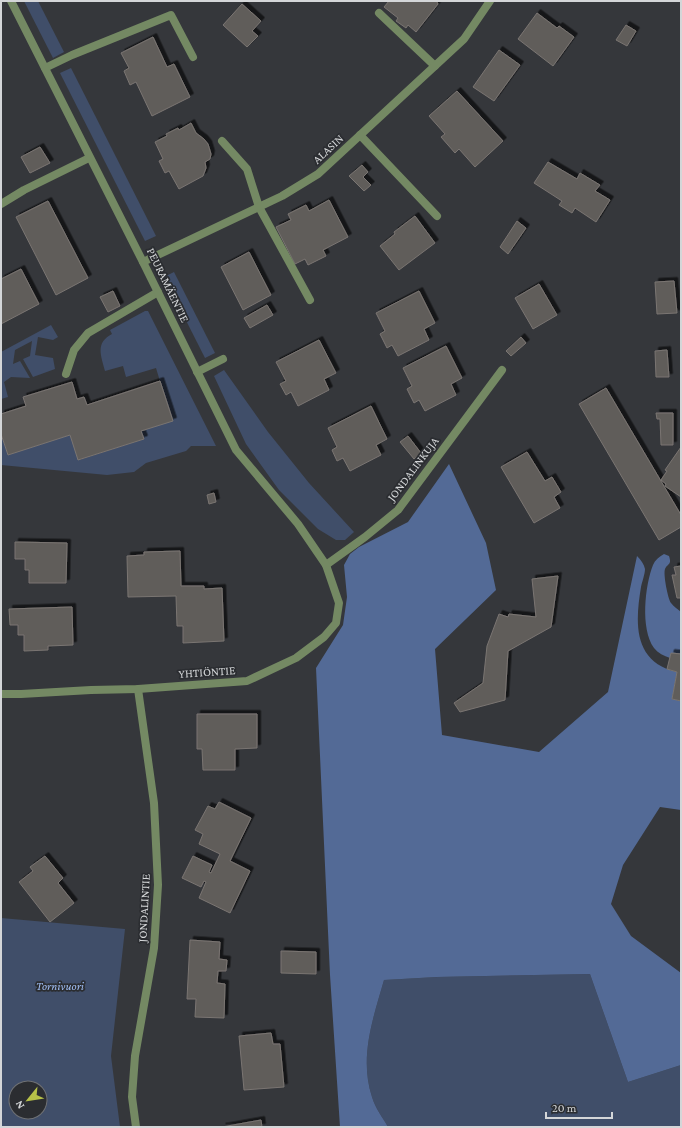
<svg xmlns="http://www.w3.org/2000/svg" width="682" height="1128" viewBox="0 0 682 1128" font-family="'Crimson Pro',serif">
	<defs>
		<filter id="shadow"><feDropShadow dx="3.5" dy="-3.5" stdDeviation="0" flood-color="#0009"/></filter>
	</defs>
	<rect width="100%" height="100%" fill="#35373b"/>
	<g fill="#404e69" fill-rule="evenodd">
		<path d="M24,1h14l26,51 -11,6z"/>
		<path d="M71,68l85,168 -11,5 -85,-168z"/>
		<path d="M174,272l41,81 -10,5 -41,-81z"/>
		<path d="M145,311h3l68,135h-25l-5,5 -40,12 -12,9 -27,3 -106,-10v-31l7,21 62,-20 9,25 65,-21 -3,-8 31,-10 -16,-53 -30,9 -3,-11 -18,5c-4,-16 -10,-28 7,-37l-2,-4z"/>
		<path d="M51,325l7,12 -5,3 -15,-3 -3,18 18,3 2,11 -22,8 -10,-18 7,-3 2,-15 -17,9 -2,14 7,-3 10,17 -19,-1 -7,5 4,15 -7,2v-47z"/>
		<path d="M224,370l44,62 41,51 45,49 -9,8h-9l-18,-11 -39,-39 -33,-46 -32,-68z"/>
		<path d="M1,918l124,11 -14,127 9,71h-119zM16,1088h24v24h-24z"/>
		<path d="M590,974l38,108 53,-17v62h-293c-5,-9 -13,-19 -16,-30 -13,-39 1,-79 12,-117l53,-3z"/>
	</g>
	<g fill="#536a96">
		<path d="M449,464l37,79 10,47 -61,59 7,86 97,17 69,-60 29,-136c4,4 7,8 8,13 0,5 -3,13 -4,18 -6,36 -8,75 36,85l-5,27 9,2v109l-21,-3 -37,58 -12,39 20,32 50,37v92l-53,17 -38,-108 -153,3 -53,3c-11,38 -25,78 -12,117 3,11 11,21 16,30h-48l-10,-152 -14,-307 27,-43 4,-28 -3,-32 6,-11 9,-7 49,-25z"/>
		<path d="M664,554l5,2c3,9 -1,7 -4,13 -2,5 3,30 6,34 3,4 7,6 10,9v43l-10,-2 -1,5c-6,-2 -12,-5 -16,-10 -14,-19 -9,-63 -1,-83 2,-5 6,-8 11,-11z"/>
	</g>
	<g fill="#615d5a" stroke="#7a7572" filter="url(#shadow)">
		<path d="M389,1h49l-1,1 1,2 -22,28 -8,-7 -2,3 -10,-7 2,-3 -14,-11z"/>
		<path d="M242,4l19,17 -9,10 6,5 -11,11 -24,-22z"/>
		<path d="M537,13l20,15 2,-2 15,11 -21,29 -35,-27z"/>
		<path d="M626,25l10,6 -9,15 -11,-6z"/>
		<path d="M153,37l14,30 7,-3 16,33 -38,19 -16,-34 -6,3 -6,-14 5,-3 -8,-15z"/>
		<path d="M499,50l21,15 -26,36 -21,-14z"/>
		<path d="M457,91l46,50 -28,26 -16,-18 -4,4 -14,-16 4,-3 -16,-18z"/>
		<path d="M191,123l5,10 8,6 4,5 3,10 -1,5 -5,3 1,6 -3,8 -24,13 -10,-18 -4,2 -6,-12 4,-2 -8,-17 12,-6 -1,-2 12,-6 1,2z"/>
		<path d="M40,147l10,16 -20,10 -9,-16z"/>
		<path d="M548,162l29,17 3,-6 20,12 -5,6 15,9 -14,22 -21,-14 -3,5 -13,-8 3,-4 -28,-18z"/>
		<path d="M362,165l6,7 -5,5 8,8 -7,6 -15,-15z"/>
		<path d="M329,200l19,37 -25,13 3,6 -18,9 -3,-6 -10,5 -19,-37 15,-7 -3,-6 18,-9 3,6z"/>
		<path d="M48,201l40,77 -32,17 -40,-78z"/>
		<path d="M415,216l20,27 -36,27 -19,-24 15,-12 -1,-2z"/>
		<path d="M517,221l9,7 -18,26 -8,-7z"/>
		<path d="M249,252l22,43 -28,15 -22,-43z"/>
		<path d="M21,269l18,35 -38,20v-45z"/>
		<path d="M674,281l3,32 -20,1 -2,-32z"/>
		<path d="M539,284l18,31 -24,14 -18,-31z"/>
		<path d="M113,291l7,15 -12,6 -8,-15z"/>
		<path d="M419,291l16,32 -11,6 5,11 -31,16 -6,-11 -5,3 -7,-14 5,-3 -9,-18z"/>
		<path d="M267,305l6,10 -23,13 -6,-10z"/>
		<path d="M521,337l5,6 -15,13 -5,-5z"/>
		<path d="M319,340l17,33 -12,6 5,11 -31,16 -7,-14 -5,3 -6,-11 6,-3 -10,-19z"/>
		<path d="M446,346l16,32 -11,6 5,11 -31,16 -6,-11 -5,3 -7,-14 5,-3 -9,-18z"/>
		<path d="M667,350l2,27h-13l-1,-26z"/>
		<path d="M160,381l13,40 -32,10 3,8 -66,21 -8,-25 -62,20 -7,-21v-20l25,-8 -3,-9 49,-15 5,17 7,-2 3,8z"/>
		<path d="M606,388l75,127v12l-22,13 -80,-136z"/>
		<path d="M371,406l16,33 -11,6 5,10 -31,16 -7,-13 -6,3 -5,-11 5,-3 -9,-19z"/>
		<path d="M656,413h17v32h-12l-1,-26h-3z"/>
		<path d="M408,436l13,17 -7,6 -14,-17z"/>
		<path d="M681,447v50l-16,-11 1,-2 -5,-4 6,-9 -2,-1z"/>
		<path d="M527,452l18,29 7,-4 9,15 -7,5 6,11 -26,15 -33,-56z"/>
		<path d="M214,493l2,9 -7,2 -2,-9z"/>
		<path d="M15,542l52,1 -1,40h-37v-13h-4v-11h-10z"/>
		<path d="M180,551l1,35h23v3l18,-1 2,53 -41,2v-17h-6l-1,-30 -48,1 -1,-41 17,-1v-3z"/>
		<path d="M681,566v33v-1h-4l-5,-23h4l-2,-8z"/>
		<path d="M558,576l-7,51 -43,24 -3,49 -45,12 -6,-9 29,-20 4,-37 12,-32 9,3 1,-3 27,3 -4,-38z"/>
		<path d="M72,607l1,38 -25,1v4l-24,1v-16h-6v-10h-8l-1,-16z"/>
		<path d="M671,653l10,1v47l-9,-2 5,-27 -10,-3z"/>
		<path d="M197,714h60v34l-22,1v21h-32l-1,-21h-5z"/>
		<path d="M219,802l32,16 -21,43 20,10 -20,42 -31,-15 7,-16 -2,-1 -3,6 -19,-9 11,-22 19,9 -3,7 2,1 9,-19 -21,-10 4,-10 -8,-4 13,-24 7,3z"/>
		<path d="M45,856l18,22 -5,5 16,20 -24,19 -31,-40 14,-11 -3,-4z"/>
		<path d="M190,940l30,2 -1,17 8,1 -1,11h-8l-1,12 8,1 -1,34 -29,-1 1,-18h-9z"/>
		<path d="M281,951l35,1v22l-35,-1z"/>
		<path d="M271,1033l2,11h7l4,43 -40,3 -5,-54z"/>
		<path d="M261,1120l1,7h-40z"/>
	</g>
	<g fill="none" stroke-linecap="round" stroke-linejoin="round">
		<g stroke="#748963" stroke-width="8">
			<path d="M379,13l56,53"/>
			<path d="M45,68l27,-13 99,-40 22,42"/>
			<path d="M360,135l77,81"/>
			<path d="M222,141l25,28 12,38 51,93"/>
			<path d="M1,204l23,-14 65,-32"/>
			<path d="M197,372l26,-13"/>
			<path d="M66,374l8,-24 14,-17 70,-41"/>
		</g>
		<g stroke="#748963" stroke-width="8">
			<path d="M143,262l139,-66 36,-22 146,-135 26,-38"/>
			<path d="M326,565l39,-28 33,-27 104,-140"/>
			<path d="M136,1127l-4,-30 3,-41 19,-108 4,-63 -4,-82 -16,-114"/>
		</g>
		<path stroke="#748963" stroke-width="8" d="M1,694h20l70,-4 47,-1 109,-8 49,-23 28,-21 12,-14 3,-20 -13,-38 -28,-41 -62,-74 -93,-188 -132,-261"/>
	</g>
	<g text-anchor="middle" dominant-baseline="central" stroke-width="3.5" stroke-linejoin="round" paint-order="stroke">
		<g font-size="12" fill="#d4d6d8" stroke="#2b2d31">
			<text transform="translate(328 149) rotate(-43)">ALASIN</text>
			<text transform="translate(168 285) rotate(64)">PEURAMÄENTIE</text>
			<text transform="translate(413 469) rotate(-53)">JONDALINKUJA</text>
			<text transform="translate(207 672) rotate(-4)">YHTIÖNTIE</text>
			<text transform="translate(144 908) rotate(-87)">JONDALINTIE</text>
		</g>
		<g font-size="12" font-style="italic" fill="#a1bff5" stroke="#2b2d31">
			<text x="60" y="986">Tornivuori</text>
		</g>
	</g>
	<rect width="682" height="1128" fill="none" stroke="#d4d6d8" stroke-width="4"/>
	<g transform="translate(28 1100) rotate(240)"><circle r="19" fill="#2b2d31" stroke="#6f7174"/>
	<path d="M0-3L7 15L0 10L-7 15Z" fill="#b7c148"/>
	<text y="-6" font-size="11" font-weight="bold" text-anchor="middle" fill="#d4d6d8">N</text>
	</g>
	<path d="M546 1112v6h66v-6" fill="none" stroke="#d4d6d8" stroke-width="2"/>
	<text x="552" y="1112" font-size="12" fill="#d4d6d8" stroke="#2b2d31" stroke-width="3" paint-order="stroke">20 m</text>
</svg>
